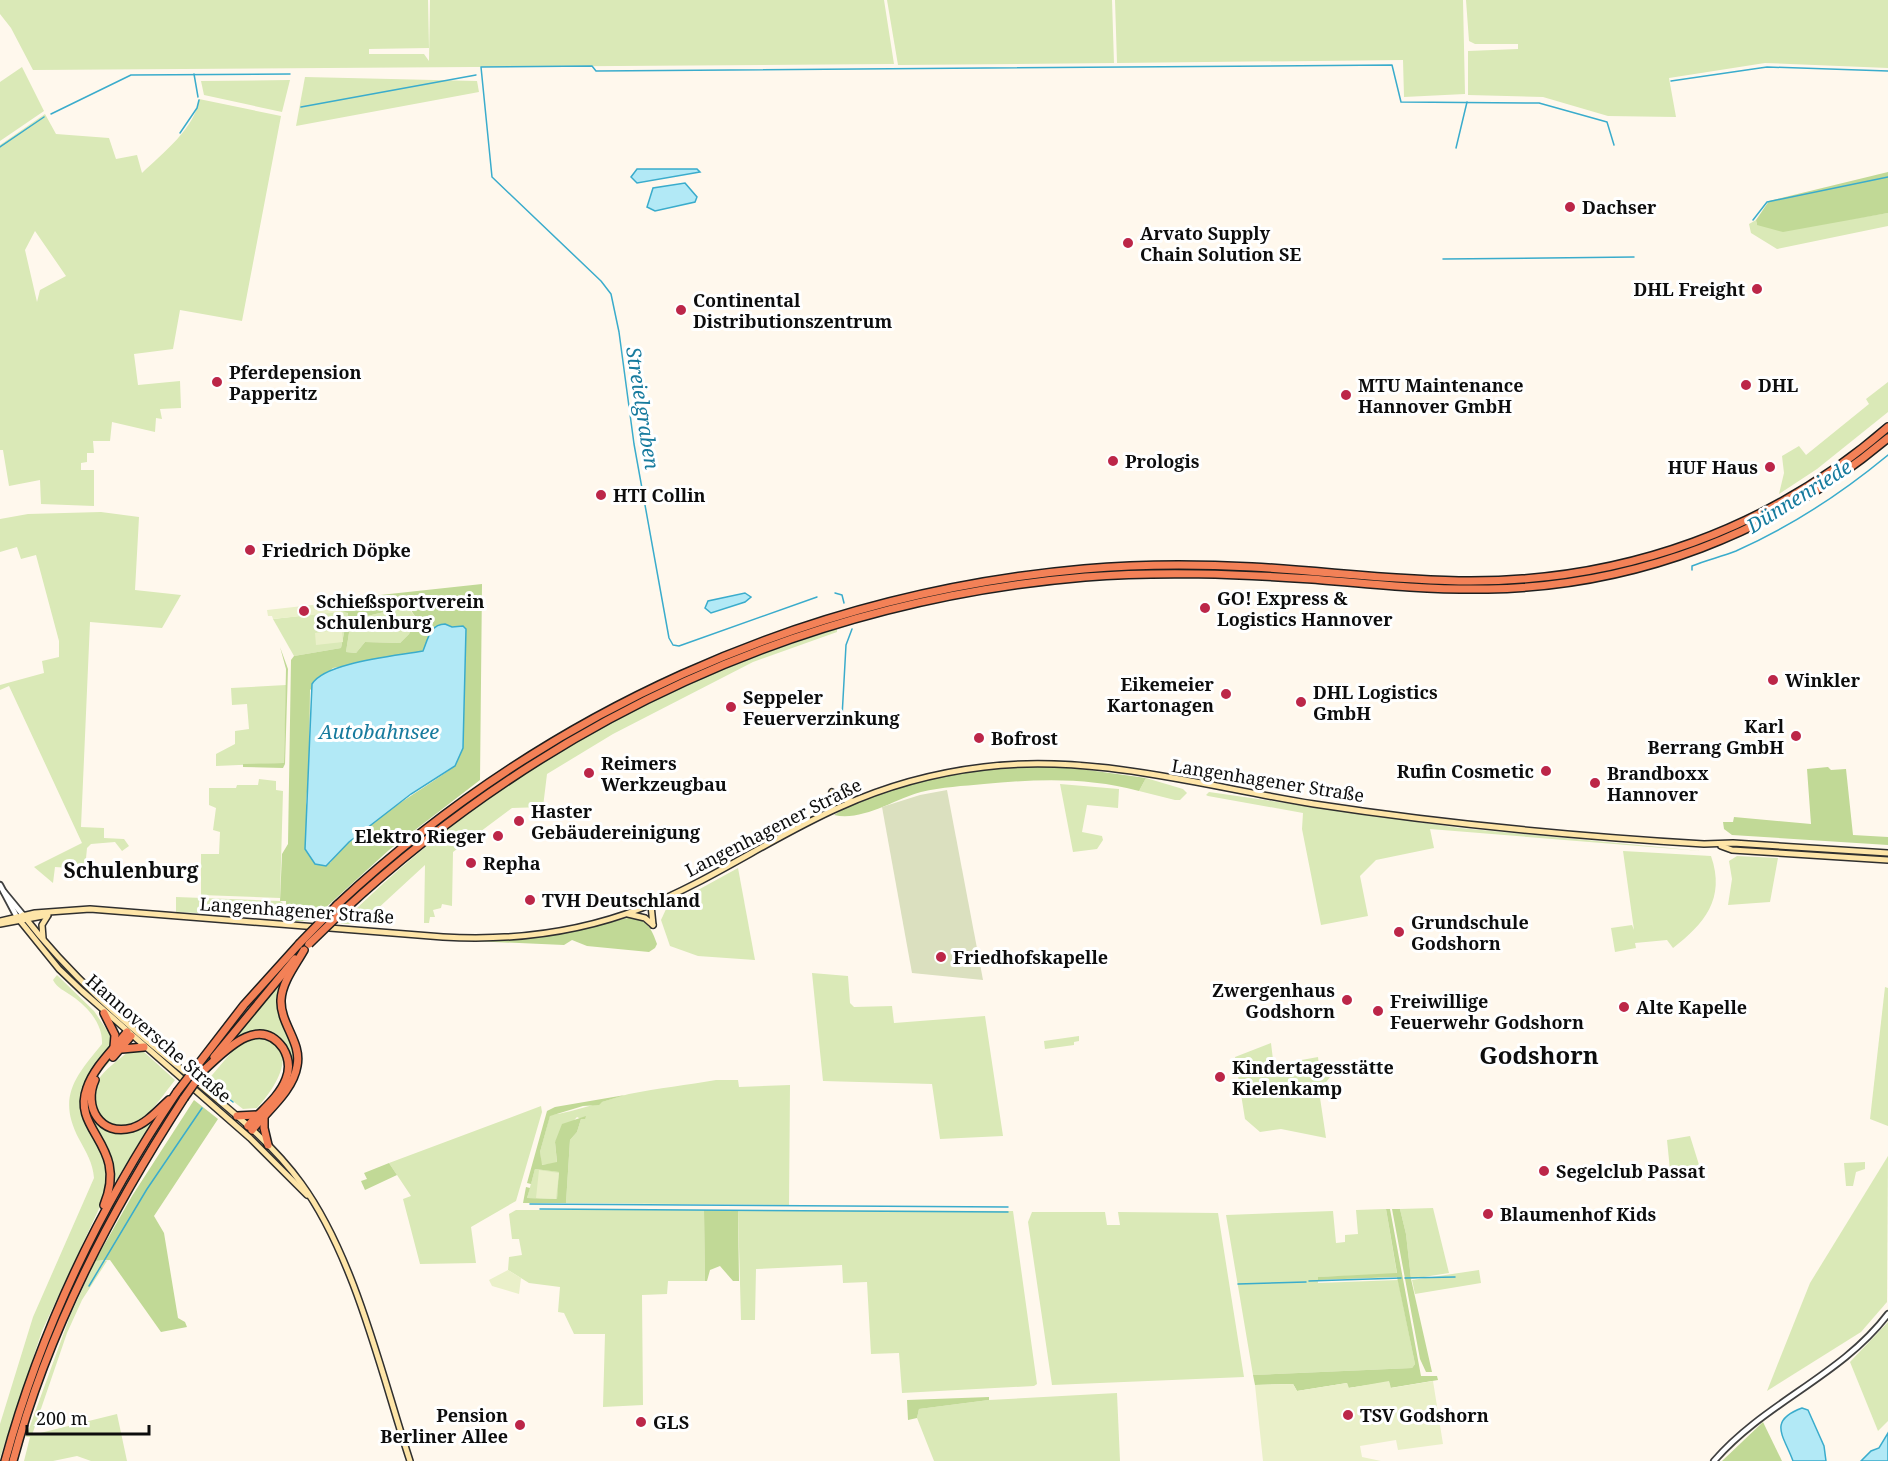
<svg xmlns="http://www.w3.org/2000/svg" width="1888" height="1461" viewBox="0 0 1888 1461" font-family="'Noto Serif',serif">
	<rect width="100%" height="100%" fill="#fff8ed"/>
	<g fill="#dae9b7" fill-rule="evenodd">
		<path d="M0,0h428l1,48 -60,1v5h55l5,7 1,-61h454l10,64 -861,6 -22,-42 -11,-14z"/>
		<path d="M887,0h225l2,63 -216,2z"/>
		<path d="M1115,0h348l2,94 -61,3 -1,-37 -286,3z"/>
		<path d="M1466,0h422v68l-123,-5 -96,15 7,39 -68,-1 -65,-19 -75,-2v-44l50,-2v-5h-43l-6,-3z"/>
		<path d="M22,67l22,44 -44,30v-59z"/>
		<path d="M305,77l172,4 2,11 -183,34z"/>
		<path d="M290,80l-8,32 -78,-17 -3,-14z"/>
		<path d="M199,99l82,17 -39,205 -62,-11 -7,39 -39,5 4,31 42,-4 1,27 -21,1 2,10 -6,-1 -1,14 -43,-10 -2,19h-17l1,12h-7v9l-6,1v7h13v36l-53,-2 -1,-24 -31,6 -6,-36h-3v-305l45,-31 11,20 53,4 7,21 21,-4 5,18c20,-19 54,-46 57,-74zM35,231l31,45 -26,14 -3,12 -12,-52z"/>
		<path d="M1888,213v13l-111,23 -26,-16 -2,-9 7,-4 1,5 82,-4z"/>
		<path d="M1888,382v30l-71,57 -38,25 5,-21 -2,-17 17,-10 7,9 63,-51 -3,-5z"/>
		<path d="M101,512l38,5 -4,73 46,5 -19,33 -72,-6 -9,205 23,1v10l20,1 5,7 -7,5 -7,-9 -24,2 -4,4 -2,21 -30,-2 -2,16 -19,-16 48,-24 -73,-157 -9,4v-5l44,-12 -2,-12 17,-4v-16l-23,-86 -15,4 -4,-12 -17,5v-33l28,-5z"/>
		<path d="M386,597c13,1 24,12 31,22l-8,15 -9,9 -35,-1 -9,11 -10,-1 5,-32 33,-8z"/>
		<path d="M342,611l6,1 -7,36 -47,8 -21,-37z"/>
		<path d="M837,629v3l-84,30 -140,72 -66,40 -4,33 -31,1 -59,44 -1,54 -10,-2 -1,4 -8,2 2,7h-5l-1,6h-5l1,-58 -64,59h-20c136,-138 310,-238 496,-295z"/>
		<path d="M286,685l-2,78 -68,3v-12l19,-10v-13l14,-2 -2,-25 -15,1 -1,-17z"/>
		<path d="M1146,778l37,11 4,4 -7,7h-5l-36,-9z"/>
		<path d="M259,779l17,2v9l7,1 -3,107 -79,-3v-41h18l1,-22 -7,-2 3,-22 -7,-3v-17h27l1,-3h21z"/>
		<path d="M1060,784l59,5 -1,19 -31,-3 -5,27 20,4 1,4 -6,9 -24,3z"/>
		<path d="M1209,792l251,36 241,23 -271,-22 4,19 -58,12 -16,16 8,40 -47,9 -19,-96 1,-16 -95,-17 -2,-1z"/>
		<path d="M1623,851l88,5c15,43 -7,68 -38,92l-6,-8 -32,3 1,5 -21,4 -4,-24 21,-3 2,5z"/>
		<path d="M1737,856l41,2 -8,44 -42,3 4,-26 -3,-18z"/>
		<path d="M738,868l17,92 -57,-4 -28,-10 -9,-26 6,-13z"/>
		<path d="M176,897l104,4 3,2 -1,14 -106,-5z"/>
		<path d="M812,973l36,3 2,27 4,4 38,-1 2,17 91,-7 18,120 -63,3 -8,-55 -109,-3z"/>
		<path d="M57,975l37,36 19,28v5l-31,52 26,80 -3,20 -63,135 -42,127v-34l33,-107 61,-139c-1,-15 -8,-26 -15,-39 -22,-42 -4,-62 23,-95 1,-20 -14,-37 -30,-48 -7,-5 -15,-8 -19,-16z"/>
		<path d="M284,979l-4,17 17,65 -7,20 -10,-40 -32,-8 -18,9z"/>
		<path d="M1885,987l3,1v138l-18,-7z"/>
		<path d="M1079,1036v5l-5,1v3l-29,4 -1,-8z"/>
		<path d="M254,1038c51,5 22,49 3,70l-14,1 -36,-28 28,-33z"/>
		<path d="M1271,1043l3,25 23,2 -1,-9 22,-4 2,17 14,-2 -15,19 7,47 -45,-9 -21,3 -15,-13 -10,-62z"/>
		<path d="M120,1044c-2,20 -48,39 -27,73 6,9 16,15 27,16 14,1 24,-7 34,-15l-40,66 -4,-28 -15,-25 -10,-26 7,-25z"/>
		<path d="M130,1050l13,1 32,29c-12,15 -26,38 -45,44 -26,8 -45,-20 -33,-42 7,-13 22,-22 33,-32z"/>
		<path d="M716,1080h22l1,7 51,-2 -1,120 -223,-2 4,-63 7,-8 4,-13 -4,-2 -22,25 2,21 -16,2 -1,-13 10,-37c27,-3 54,-15 79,-21 29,-6 59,-9 87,-14z"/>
		<path d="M541,1106l1,6 -26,89 -45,26 5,36 -56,1 -17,-65 8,-3 -22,-33z"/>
		<path d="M1690,1136l10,32 -30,2 -3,-30z"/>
		<path d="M1888,1156l-1,146 -26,30 -94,59 43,-108z"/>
		<path d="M1865,1162v7l-9,3 -3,14h-7l-2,-23z"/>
		<path d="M535,1169l25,3 -3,27 -30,-1z"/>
		<path d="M1433,1208l16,65 -38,6 -5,-45 -6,-25z"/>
		<path d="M1386,1209l11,65 -79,3v6l80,-3 17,84 -3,4 -159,7 -27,-160 107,-4 3,32 9,-1v-7l13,-1 -2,-24z"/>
		<path d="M516,1210h188l1,71h-37l-1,13 -25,1 1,110 -40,2 2,-73h-31l-10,-21 -6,-1 2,-25 -31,-4 -21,-13 1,-13 13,-2 -3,-16h-7l-3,-25z"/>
		<path d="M738,1210l275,1 24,173 -3,2 -132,7 -3,-40 -28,1 -4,-72 -24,1 -1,-18 -86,4 -1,51h-14z"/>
		<path d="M1032,1212h73l2,13h13l-2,-13 100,1 26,164 -192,8 -24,-163z"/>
		<path d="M95,1261h12l-25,39 -15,33 -35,102 85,-21 10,47h-36l-14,-5 -24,5h-29l6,-24h-4l44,-121z"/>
		<path d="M1479,1270l2,13 -66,11 -3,-14z"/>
		<path d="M1888,1322v99l-10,10 -28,-69z"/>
		<path d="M1117,1393l3,68h-186l-17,-43 2,-9 70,-9z"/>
	</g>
	<g fill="#c1d996" fill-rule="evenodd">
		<path d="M1888,172v41l-105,19 -26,-7 -1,-5 13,-19z"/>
		<path d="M482,584l-2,196 -91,70 -78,71h-22l-3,-3v-17h-6l2,-47 6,-10 3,-184 3,-4 47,-8 7,-35 -6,-2 1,-12zM386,597h5l2,11 17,1 7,10 -8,15 -9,9 -35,-1 -9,11 -10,-1 5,-32 33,-8zM445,624l6,3 10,-1 5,4 -3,118 -8,18c-40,29 -95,58 -125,97l-24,-60 3,-35 1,-78 23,-22 90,-17c5,-12 8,-27 22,-27z"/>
		<path d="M280,647l8,22 -3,95 -2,4 -40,-1v-3l41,-1 2,-94z"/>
		<path d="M1026,766h33l87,12 -7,13c-52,-14 -102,-12 -155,-7 -21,2 -42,3 -63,8 -26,7 -60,30 -87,23l21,-13 82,-27z"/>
		<path d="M1828,767l3,3 15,-1 7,66 35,2v8l-156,-10 -8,-6 -1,-7h10l1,-5 77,7 -4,-55z"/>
		<path d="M632,917c15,3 20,12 25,27l-2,4 -6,4 -62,-6 -15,-6 -8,5 -92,-4 94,-8z"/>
		<path d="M625,1095l-23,7 -3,3 -16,1 -33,10 -10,36 2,13 15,-3 -2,-20 7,-18 24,-8 -1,3h-4l-4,13 -7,8 -4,63h-43l3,-16 4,1 -3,10 30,1 2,-27 -24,-3 -4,15 -4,-1 20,-72 8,-4z"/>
		<path d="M194,1100l24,19 -64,97 10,17 14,85 7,4 2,5 -26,5 -51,-72 -15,1 37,-65z"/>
		<path d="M389,1163l8,12 -32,15 -4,-9 6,-2 -3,-6z"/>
		<path d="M1386,1209h4l31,167h16l1,4 -48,8 -1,-6 -41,6 -1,-5 -50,8 -4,-7 -38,1 -2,-10 159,-7 3,-4 -18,-87 -79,3v-3l79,-4z"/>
		<path d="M1392,1209h8l6,25 5,45 21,93h-6l-6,-13z"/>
		<path d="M704,1210h34l1,71h-6l-13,-15 -10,4 -3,11h-2z"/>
		<path d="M989,1397v3l-70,9 -2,9 -9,2 -1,-20z"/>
		<path d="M1763,1422l19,39h-60z"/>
	</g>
	<path fill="#dbe0bf" d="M947,790l36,190 -71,-7 -30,-166 38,-12z"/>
	<g fill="#eaf0c9">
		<path d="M339,602l2,10 -68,7 -1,-3h-4l-1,-6z"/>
		<path d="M342,629l1,13 -27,3 -1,-12z"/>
		<path d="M539,1170l20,3 -3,26 -20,-1z"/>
		<path d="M508,1270l13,8 -2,16 -27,-8 -3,-6z"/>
		<path d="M1389,1381l2,7 42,-7 10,63 -45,6 -2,-10 -36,6 2,11 19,4h-118l-8,-76 38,-1 4,7 50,-8 2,5z"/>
	</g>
	<g fill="#b2e9f6" stroke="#3aaccc" stroke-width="1.5">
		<path d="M637,169h60l3,3 -63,11 -6,-6z"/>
		<path d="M685,183l12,14 -2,5 -40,9 -8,-4 6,-19z"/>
		<path d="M745,593l6,4 -6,5 -34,11 -6,-5 3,-7z"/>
		<path d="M445,624l7,3 11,-1 3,3 -3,119 -8,18 -44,28 -62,48 -23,24 -11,-2 -10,-15 7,-165c13,-22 85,-28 111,-33 5,-12 7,-27 22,-27z"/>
		<path d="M1802,1408l6,2 16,36 2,15h-33c-9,-25 -26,-40 9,-53z"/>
		<path d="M1888,1433v28h-27l10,-10 8,-3z"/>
	</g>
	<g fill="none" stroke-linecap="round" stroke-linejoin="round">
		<g stroke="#3aaccc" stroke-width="1.5">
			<path d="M194,74l4,23"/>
			<path d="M1671,81l96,-14 121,4"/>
			<path d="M301,107l175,-32"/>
			<path d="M51,114l80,-39 159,-1"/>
			<path d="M180,133l17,-25 2,-8"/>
			<path d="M0,147l44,-30"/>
			<path d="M1456,148l11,-46"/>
			<path d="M1753,220l14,-18 121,-25"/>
			<path d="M1443,259l191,-2"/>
			<path d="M1692,570v-4c14,-6 29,-9 44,-15 54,-24 106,-58 152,-96"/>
			<path d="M835,593l7,2 2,8"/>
			<path d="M817,597l-138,49 -6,-1 -4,-7 -35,-194 -15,-112 -8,-38 -10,-13 -109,-104 -11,-110 111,-1 4,5 796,-6 9,37 138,1 68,19 7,23"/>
			<path d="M842,717l4,-72 6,-16"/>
			<path d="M217,1090l16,12"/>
			<path d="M530,1204l478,3"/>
			<path d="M540,1209l468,3"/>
			<path d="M1405,1278l50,-1"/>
			<path d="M1309,1281l92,-3"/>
			<path d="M1238,1284l68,-2"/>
			<path d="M89,1286l58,-97 55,-81"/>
		</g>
		<g stroke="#404040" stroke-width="8">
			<g id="tertiary">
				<path d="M0,885l17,32"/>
				<path d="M4,892l19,23"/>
				<path d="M1714,1461c51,-59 127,-85 174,-147"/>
			</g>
		</g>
		<g stroke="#2f2f2f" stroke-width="8">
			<g id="secondary">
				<path d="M832,792l11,7 9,2"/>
				<path d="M1721,846l11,4 156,10"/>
				<path d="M651,905l2,20"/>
				<path d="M628,914l17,4 8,7"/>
				<path d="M23,915c47,61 104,110 163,158 40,34 84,67 115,110 54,74 80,190 109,278"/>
				<path d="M17,917l42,52 23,22 168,147 57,57"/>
				<path d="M0,921l35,-8 55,-4 353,28c68,4 135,-4 199,-29 69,-27 130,-71 198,-101 46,-21 93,-34 144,-40 109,-14 223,20 330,37 130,20 259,32 390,40l29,-1 155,10"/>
				<path d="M0,924l48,-9"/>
				<path d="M43,938l-1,-13 5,-8"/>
			</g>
		</g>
		<g stroke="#1e1e1e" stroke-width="10">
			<g id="motorway">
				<path d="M337,905c205,-192 466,-311 747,-336 56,-5 112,-5 168,-2 73,4 146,14 219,14 154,0 300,-52 417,-154"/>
				<path d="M342,912c207,-192 460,-311 743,-335 76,-6 151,-3 227,2 58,5 117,11 176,10 148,-3 287,-56 400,-151"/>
				<path d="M104,1013l11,22 -1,12"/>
				<path d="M122,1049l22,-2"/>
				<path d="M113,1057l18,-21"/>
				<path d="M214,1057l81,-98"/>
				<path d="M197,1066l47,-61 55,-61"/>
				<path d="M203,1071c20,-18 55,-58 80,-23 6,10 7,21 3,31 -7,19 -26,32 -38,47"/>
				<path d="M95,1080c-12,26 5,57 37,48 14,-4 26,-18 37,-28"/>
				<path d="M264,1115v13l4,17"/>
				<path d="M237,1116l21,-1"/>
				<path d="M252,1130c15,-19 41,-39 45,-64 5,-24 -17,-42 -16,-66 1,-18 14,-34 23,-50"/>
				<path d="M104,1205c25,-60 -33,-74 -17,-117 7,-21 26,-38 40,-56"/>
				<path d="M5,1461c36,-132 96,-256 172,-369"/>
				<path d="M13,1461c35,-131 98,-250 171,-363"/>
			</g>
		</g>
		<use href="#tertiary" stroke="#fff" stroke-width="4.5"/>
		<use href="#secondary" stroke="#fee5a8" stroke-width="5"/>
		<use href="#motorway" stroke="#f38157" stroke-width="7"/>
		<g stroke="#1e1e1e" stroke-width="10" stroke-linecap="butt">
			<g id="motorway-bridge">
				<path d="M299,944l38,-39"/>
				<path d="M309,944l33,-32"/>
				<path d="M177,1092l20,-26"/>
				<path d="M184,1098l19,-27"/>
			</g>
		</g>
		<use href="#motorway-bridge" stroke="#f38157" stroke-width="7"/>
	</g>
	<g fill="#bc2648" stroke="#fff" stroke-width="2">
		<circle cx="1570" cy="207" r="6"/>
		<circle cx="1128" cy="243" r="6"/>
		<circle cx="1757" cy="289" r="6"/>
		<circle cx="681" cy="310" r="6"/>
		<circle cx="217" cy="382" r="6"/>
		<circle cx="1746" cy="385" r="6"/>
		<circle cx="1346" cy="395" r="6"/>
		<circle cx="1113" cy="461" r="6"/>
		<circle cx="1770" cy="467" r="6"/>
		<circle cx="601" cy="495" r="6"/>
		<circle cx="250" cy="550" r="6"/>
		<circle cx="1205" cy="608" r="6"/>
		<circle cx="304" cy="611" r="6"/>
		<circle cx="1773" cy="680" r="6"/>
		<circle cx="1226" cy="694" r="6"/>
		<circle cx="1301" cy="702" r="6"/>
		<circle cx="731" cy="707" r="6"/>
		<circle cx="1796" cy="736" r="6"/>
		<circle cx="979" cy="738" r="6"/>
		<circle cx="1546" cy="771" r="6"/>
		<circle cx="589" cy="773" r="6"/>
		<circle cx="1595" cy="783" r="6"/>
		<circle cx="519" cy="821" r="6"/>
		<circle cx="498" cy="836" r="6"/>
		<circle cx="471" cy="863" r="6"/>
		<circle cx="530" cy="900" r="6"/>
		<circle cx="1399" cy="932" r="6"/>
		<circle cx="941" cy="957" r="6"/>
		<circle cx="1347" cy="1000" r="6"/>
		<circle cx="1624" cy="1007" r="6"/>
		<circle cx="1378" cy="1011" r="6"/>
		<circle cx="1220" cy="1077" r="6"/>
		<circle cx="1544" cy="1171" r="6"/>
		<circle cx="1488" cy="1214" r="6"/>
		<circle cx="1348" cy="1415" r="6"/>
		<circle cx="641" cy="1422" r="6"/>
		<circle cx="520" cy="1425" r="6"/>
	</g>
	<g text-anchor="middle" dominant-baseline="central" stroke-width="6" stroke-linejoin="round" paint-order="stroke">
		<g font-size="18" font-weight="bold" fill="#0d0d0d" stroke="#fff" text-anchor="start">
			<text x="1582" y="207">Dachser</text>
			<text x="1140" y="233">Arvato Supply<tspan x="1140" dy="21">Chain Solution SE</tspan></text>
			<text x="1745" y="289" text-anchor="end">DHL Freight</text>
			<text x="693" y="300">Continental<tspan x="693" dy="21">Distributionszentrum</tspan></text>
			<text x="229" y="372">Pferdepension<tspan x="229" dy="21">Papperitz</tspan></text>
			<text x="1358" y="385">MTU Maintenance<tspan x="1358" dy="21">Hannover GmbH</tspan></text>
			<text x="1758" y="385">DHL</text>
			<text x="1125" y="461">Prologis</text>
			<text x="1758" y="467" text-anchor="end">HUF Haus</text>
			<text x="613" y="495">HTI Collin</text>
			<text x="262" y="550">Friedrich Döpke</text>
			<text x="1217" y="598">GO! Express &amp;<tspan x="1217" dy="21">Logistics Hannover</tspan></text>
			<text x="316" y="601">Schießsportverein<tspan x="316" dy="21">Schulenburg</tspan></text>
			<text x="1785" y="680">Winkler</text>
			<text x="1214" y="684" text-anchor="end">Eikemeier<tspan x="1214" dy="21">Kartonagen</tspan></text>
			<text x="1313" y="692">DHL Logistics<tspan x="1313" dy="21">GmbH</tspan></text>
			<text x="743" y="697">Seppeler<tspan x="743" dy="21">Feuerverzinkung</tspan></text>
			<text x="1784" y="726" text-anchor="end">Karl<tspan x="1784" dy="21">Berrang GmbH</tspan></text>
			<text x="991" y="738">Bofrost</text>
			<text x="601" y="763">Reimers<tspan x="601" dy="21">Werkzeugbau</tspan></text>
			<text x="1534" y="771" text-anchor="end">Rufin Cosmetic</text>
			<text x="1607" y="773">Brandboxx<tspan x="1607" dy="21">Hannover</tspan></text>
			<text x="531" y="811">Haster<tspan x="531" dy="21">Gebäudereinigung</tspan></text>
			<text x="486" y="836" text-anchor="end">Elektro Rieger</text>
			<text x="483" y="863">Repha</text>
			<text x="542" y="900">TVH Deutschland</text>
			<text x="1411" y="922">Grundschule<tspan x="1411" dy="21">Godshorn</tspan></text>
			<text x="953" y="957">Friedhofskapelle</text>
			<text x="1335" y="990" text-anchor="end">Zwergenhaus<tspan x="1335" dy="21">Godshorn</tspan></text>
			<text x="1390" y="1001">Freiwillige<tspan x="1390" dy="21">Feuerwehr Godshorn</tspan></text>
			<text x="1636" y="1007">Alte Kapelle</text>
			<text x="1232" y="1067">Kindertagesstätte<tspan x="1232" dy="21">Kielenkamp</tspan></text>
			<text x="1556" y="1171">Segelclub Passat</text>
			<text x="1500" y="1214">Blaumenhof Kids</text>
			<text x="508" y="1415" text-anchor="end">Pension<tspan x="508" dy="21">Berliner Allee</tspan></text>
			<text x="1360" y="1415">TSV Godshorn</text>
			<text x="653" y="1422">GLS</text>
		</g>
		<g font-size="18" fill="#0d0d0d" stroke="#fff">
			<text transform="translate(1268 780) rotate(9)">Langenhagener Straße</text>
			<text transform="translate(773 827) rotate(-27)">Langenhagener Straße</text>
			<text transform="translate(297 910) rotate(4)">Langenhagener Straße</text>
			<text transform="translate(159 1038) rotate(41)">Hannoversche Straße</text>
		</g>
		<g font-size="20" font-style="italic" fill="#177b9e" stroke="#fff">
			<text transform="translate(643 408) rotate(81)">Streielgraben</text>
			<text transform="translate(1799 496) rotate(-32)">Dünnenriede</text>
			<text x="379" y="731">Autobahnsee</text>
		</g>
		<g font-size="21" font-weight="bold" fill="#0d0d0d" stroke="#fff">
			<text x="131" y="870">Schulenburg</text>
		</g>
		<g font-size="24" font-weight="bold" fill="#0d0d0d" stroke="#fff">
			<text x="1539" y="1054">Godshorn</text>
		</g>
	</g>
	<path d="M27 1425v9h122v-9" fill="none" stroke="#0d0d0d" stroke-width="3"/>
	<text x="36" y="1425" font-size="18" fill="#0d0d0d" stroke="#ffffff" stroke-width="4.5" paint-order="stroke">200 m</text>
</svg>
